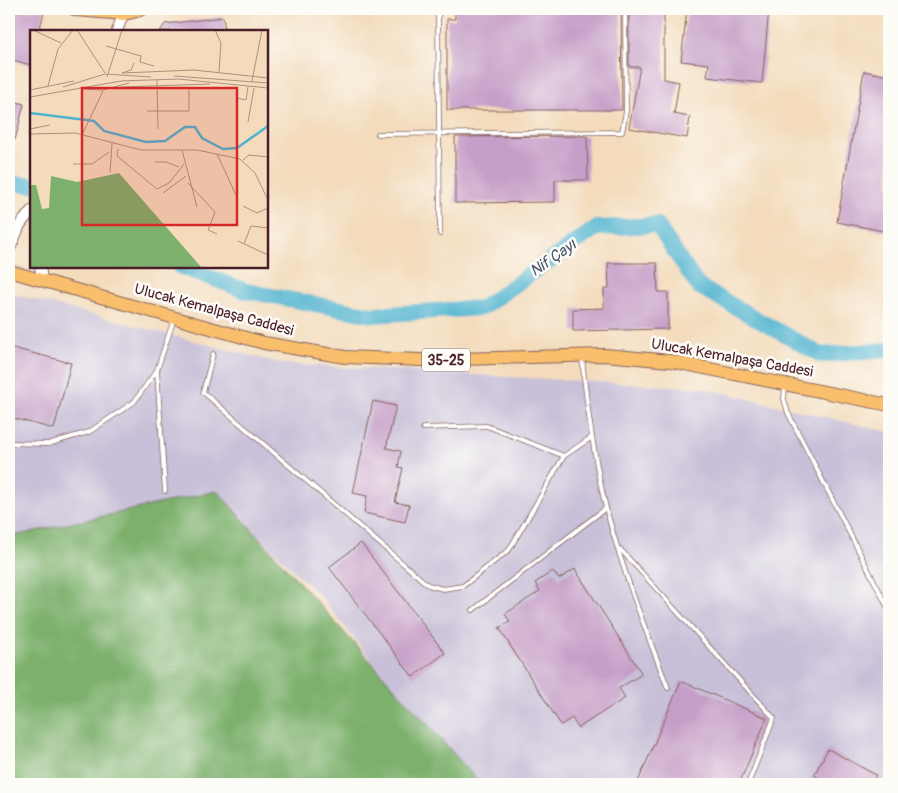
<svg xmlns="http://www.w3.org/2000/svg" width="898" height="793" viewBox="0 0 898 793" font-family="Pangolin,sans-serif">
	<rect width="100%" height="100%" fill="#fdfcf7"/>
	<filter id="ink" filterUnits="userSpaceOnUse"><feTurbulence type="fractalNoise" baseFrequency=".02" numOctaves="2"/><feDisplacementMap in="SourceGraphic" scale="10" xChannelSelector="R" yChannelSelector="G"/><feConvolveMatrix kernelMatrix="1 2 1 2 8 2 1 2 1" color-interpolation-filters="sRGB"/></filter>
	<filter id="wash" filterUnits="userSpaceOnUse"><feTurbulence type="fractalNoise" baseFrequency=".0096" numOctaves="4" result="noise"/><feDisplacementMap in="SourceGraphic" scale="20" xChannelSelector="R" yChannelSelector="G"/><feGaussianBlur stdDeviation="1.12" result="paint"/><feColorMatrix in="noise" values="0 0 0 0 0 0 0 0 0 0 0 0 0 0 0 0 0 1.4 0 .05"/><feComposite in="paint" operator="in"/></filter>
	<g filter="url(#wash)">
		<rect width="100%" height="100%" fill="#f3dbbb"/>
		<path fill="#c8bfd8" d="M9,293l274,71 420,24 186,44v352h-413l-11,-4 -142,-181 -107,-104 -207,50z"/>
		<path fill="#7cb06c" stroke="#63684c" d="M217,491l264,293h-472v-247z"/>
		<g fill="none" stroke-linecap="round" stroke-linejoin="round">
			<g stroke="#50b3cf" stroke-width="16">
				<path d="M9,183l22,2"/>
				<path d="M179,266l67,25 126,24 110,-7 114,-80 61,-3 41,61 123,69 68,-5"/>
			</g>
		</g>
		<g id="blocks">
			<g fill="#c69fc8">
				<path d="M45,9l-6,22h-8v34l-22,-6v-47z"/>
				<path d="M455,9h166l1,101h-175v-91h8z"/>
				<path d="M629,9h14v5h21v65l15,3 -5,32 16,3 -3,21 -58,-10 11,-61h-11z"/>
				<path d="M687,9h82l-7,74 -55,-6 2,-13 -28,-3z"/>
				<path d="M223,17l2,14h-65l5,-7z"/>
				<path d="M864,71l25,5v156l-52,-10z"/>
				<path d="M9,100l15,4 -9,36 -6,-2z"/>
				<path d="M587,136l1,44h-33v22l-100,1v-66z"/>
				<path d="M608,263h49l1,29h10v37l-95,2v-22l31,-1v-19l5,-1z"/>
				<path d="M9,347l62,16 -17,66 -45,-12z"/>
				<path d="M373,401l23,5 -10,42 15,3 -3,16 5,1 -8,34 14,3 -4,17 -41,-9 3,-17 -14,-3z"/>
				<path d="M361,543l84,110 -32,24 -84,-110z"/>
				<path d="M575,569l67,105 -23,14 6,10 -47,30 -6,-10 -11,7 -62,-97 11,-6 -5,-8 35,-23 -5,-8 18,-12 6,8z"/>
				<path d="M681,681l86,37 -28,66h-102z"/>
				<path d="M828,749l48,26 -5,9h-40l-17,-9z"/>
			</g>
		</g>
	</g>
	<g filter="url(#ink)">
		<use href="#blocks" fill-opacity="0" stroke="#85615d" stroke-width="1"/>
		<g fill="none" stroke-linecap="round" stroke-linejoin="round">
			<g stroke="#85615d" stroke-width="5.5">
				<g id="service">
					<path d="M438,9l2,225"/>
					<path d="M378,134l244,-2 4,-21 -1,-102"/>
					<path d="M213,354l-10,38 225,193 15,4 20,-3 46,-36 55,-94 28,-19"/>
					<path d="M582,358c5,50 12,101 24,150 16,61 39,121 62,180"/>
					<path d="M785,387l-1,12 4,14 101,197"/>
					<path d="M423,428l64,-2 77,30"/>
					<path d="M9,443l39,1 41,-12 45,-30 23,-32"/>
					<path d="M165,491l-8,-121 17,-51"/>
					<path d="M620,549l154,169 -26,66"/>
					<path d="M473,610l133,-102"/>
				</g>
			</g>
			<g stroke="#85615d" stroke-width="12">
				<g id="tertiary">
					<path d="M117,31l8,-22"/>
					<path d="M9,251l11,-26 11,-14"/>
					<path d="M40,266l2,13"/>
				</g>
			</g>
			<g stroke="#85615d" stroke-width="14">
				<path id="primary" d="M9,271l255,72 81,14 76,3 184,-5 65,6 219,44"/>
			</g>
			<g stroke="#85615d" stroke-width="16">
				<path id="trunk" d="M76,9l48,4 16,-4"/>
			</g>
			<use href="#service" stroke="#fff" stroke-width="4"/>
			<use href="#tertiary" stroke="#fff" stroke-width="10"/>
			<use href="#primary" stroke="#f9bf6d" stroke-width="12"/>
			<use href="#trunk" stroke="#f9bf6d" stroke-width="14"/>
		</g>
	</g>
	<g text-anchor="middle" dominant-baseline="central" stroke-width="5" stroke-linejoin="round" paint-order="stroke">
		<rect fill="#fdfcf7" stroke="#806168" stroke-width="1" x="422" y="348.5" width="48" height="23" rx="4"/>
		<g font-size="14" font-weight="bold" fill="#4a1f2b">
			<text x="446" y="360">35-25</text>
		</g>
		<g font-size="15" fill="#4a1f2b" stroke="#fdfcf7">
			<text transform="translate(214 310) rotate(15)">Ulucak Kemalpaşa Caddesi</text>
			<text transform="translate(732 358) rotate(10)">Ulucak Kemalpaşa Caddesi</text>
		</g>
		<g font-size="16" font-style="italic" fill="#4c5a6d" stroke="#fdfcf7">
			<text transform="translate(553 258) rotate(-35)">Nif Çayı</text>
		</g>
	</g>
	<g transform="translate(30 30)">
		<rect width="238" height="238" fill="#f3dbbb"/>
		<path d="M89,143l82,94h-171v-82h6l6,24 7,-1 2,-32 26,6z" fill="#7cb06c"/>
		<path fill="none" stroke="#50b3cf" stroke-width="2.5" d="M0,83l64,8 10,10 42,11 19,-1 20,-14h10l7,11 21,11 14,-1 31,-22"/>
		<path fill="none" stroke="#af9081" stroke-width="1" d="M3,0l28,13M47,0l28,43M185,0l6,13 -2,29M76,16l35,10 -1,6 14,4M92,43l72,-3 74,8M92,43l9,-3 3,-7M144,46l94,7M77,47l15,-47M127,50l1,49M222,51l10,-51M18,56l10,-37 15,-19M33,57l42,-13 46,3M91,57l89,-3M54,59l19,1 26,-7M0,60l44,-9M0,67l91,-16 57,-2 90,9M207,68l9,2 2,-13M117,81h42v-23h-32M218,92l6,-34M0,99l20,-4M0,104l45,-1 66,17h56l43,9 15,14 13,27M52,105l21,-44M88,119l-1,7 40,33 12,-6 15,-19M152,120l15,57M187,124l19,41M213,130l6,-5 19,2M125,132h11l13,5M43,134h19l17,-12M80,143l2,-30M158,153l27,29 -7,18 9,4M133,163l23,-17M213,176l14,7 11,-5M208,211l30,14M214,214l7,-18 17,2"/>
		<path fill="#d62828" fill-opacity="0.15" stroke="#d62828" stroke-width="2.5" d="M52,58h155v137h-155z"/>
		<rect width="238" height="238" fill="none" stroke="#4a1f2b" stroke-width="2.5"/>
	</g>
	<rect width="898" height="793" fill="none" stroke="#fdfcf7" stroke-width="30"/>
</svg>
